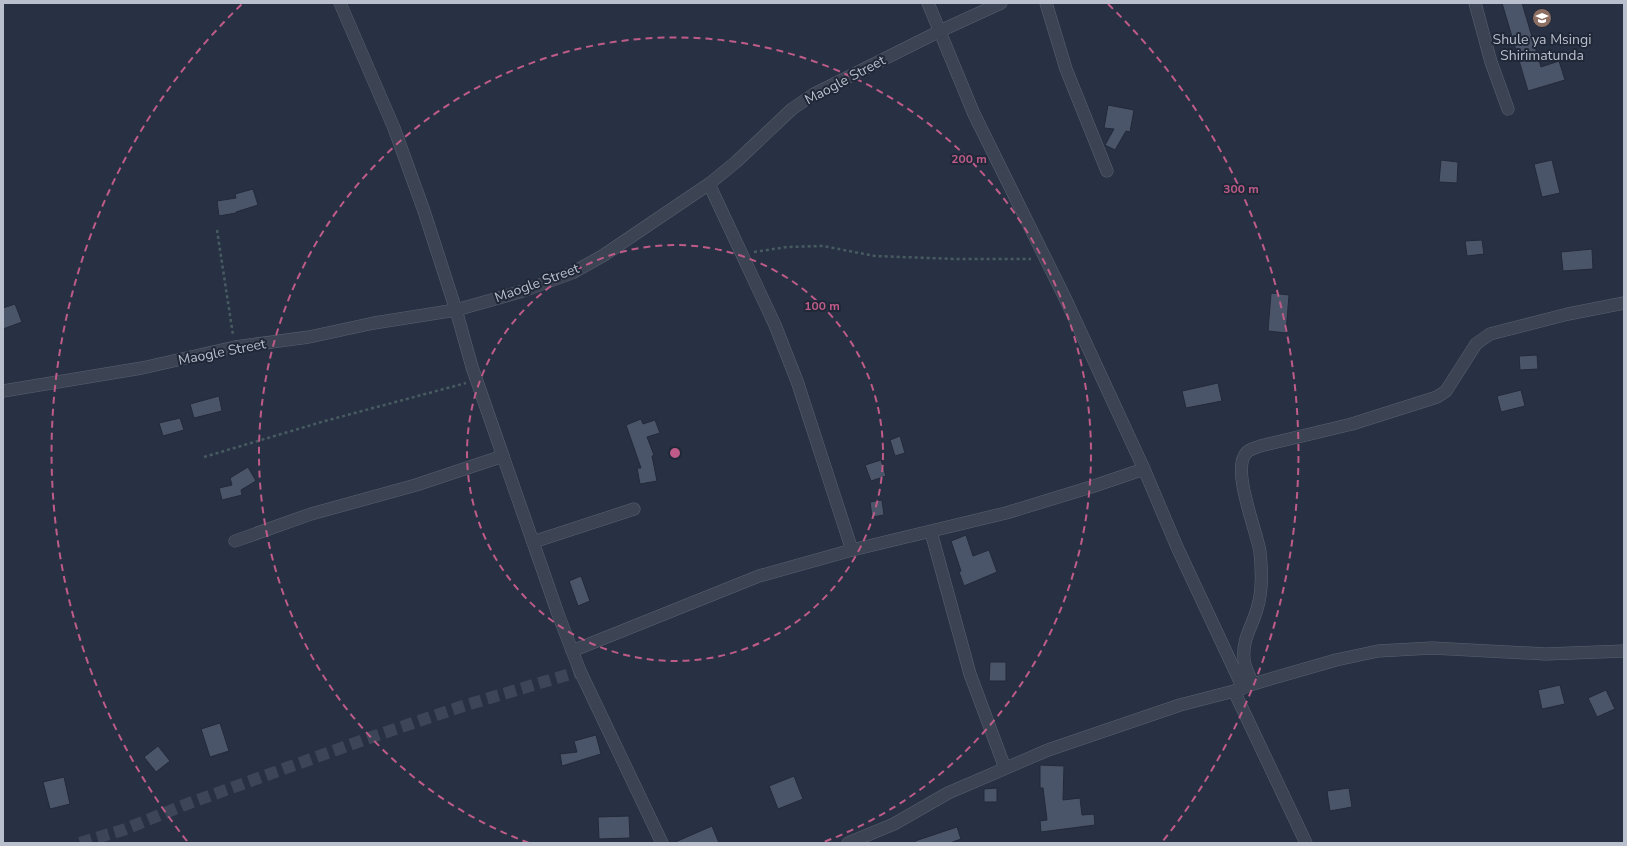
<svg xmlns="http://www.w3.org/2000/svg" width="1627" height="846" viewBox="0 0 1627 846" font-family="'Nunito Sans',sans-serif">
	<rect width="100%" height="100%" fill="#273143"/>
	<g fill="#4b5569" stroke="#222a3a">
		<path d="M1502,3h20l19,64 18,-6 6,19 -37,11z"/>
		<path d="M1108,105l26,5 -4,22 -4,-1 -11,19 -10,-5 9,-16 -10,-1z"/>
		<path d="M1441,160l17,2 -1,21 -18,-1z"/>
		<path d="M1552,160l8,33 -18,4 -8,-33z"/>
		<path d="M253,189l5,16 -22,7v1l-17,3 -2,-15 19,-3 -1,-4z"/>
		<path d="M1482,240l2,14 -17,2 -2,-15z"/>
		<path d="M1592,249l1,20 -30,2 -2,-19z"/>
		<path d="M1271,293l18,2 -3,38 -18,-2z"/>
		<path d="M15,304l7,18 -19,7v-21z"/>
		<path d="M1537,355l1,14 -18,1 -1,-14z"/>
		<path d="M1218,383l4,18 -36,7 -4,-17z"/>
		<path d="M1521,390l4,16 -24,6 -4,-16z"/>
		<path d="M219,396l3,15 -28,7 -4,-14z"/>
		<path d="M180,418l4,12 -21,6 -4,-13z"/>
		<path d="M641,419l2,5 12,-4 5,13 -13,4 7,18 -2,1 5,25 -17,3 -3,-16h4l-15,-43z"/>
		<path d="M900,436l5,17 -10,3 -5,-16z"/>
		<path d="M881,460l5,16 -15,5 -6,-16z"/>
		<path d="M248,467l8,14 -15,9 1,5 -20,5 -3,-12 13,-3 -2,-7z"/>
		<path d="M882,500l2,15 -12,2 -2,-15z"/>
		<path d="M966,535l7,21 16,-6 8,22 -33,14 -5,-14 2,-1 -10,-30z"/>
		<path d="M581,576l9,25 -12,5 -9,-25z"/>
		<path d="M990,662h16v19h-17z"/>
		<path d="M1560,685l5,19 -23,5 -4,-19z"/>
		<path d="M1606,690l9,19 -18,8 -9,-19z"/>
		<path d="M220,723l9,28 -19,6 -9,-28z"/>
		<path d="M596,735l5,19 -39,12 -2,-12 17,-2 -3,-11z"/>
		<path d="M158,746l12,15 -14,11 -12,-15z"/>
		<path d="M1040,765l24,1 -1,34 17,-2 2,17 12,-1 1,11 -54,7 -1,-11 7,-1 -4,-32h-3z"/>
		<path d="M794,776l9,23 -25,10 -9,-23z"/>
		<path d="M64,777l6,27 -20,5 -7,-27z"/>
		<path d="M997,788v14h-13v-13z"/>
		<path d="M1349,788l3,19 -22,4 -3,-20z"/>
		<path d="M629,816l1,22 -31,1 -1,-22z"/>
		<path d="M712,826l7,17h-46z"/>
		<path d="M957,827l4,12 -11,4h-34l-1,-2z"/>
	</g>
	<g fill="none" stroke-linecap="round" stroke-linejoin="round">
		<path stroke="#3d4658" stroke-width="12" stroke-dasharray="12 6" stroke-linecap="butt" d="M80,843l43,-13 64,-26 182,-66 94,-32 117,-35"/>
		<g stroke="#5a6170" stroke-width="13">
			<g id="street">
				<path d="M340,3l54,125 30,83 32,99 16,57 86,247 22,57 82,172"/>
				<path d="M928,3l46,111 91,184 79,171 33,78 66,141"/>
				<path d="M1046,3l20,66 41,102"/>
				<path d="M1475,3l16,59 17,47"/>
				<path d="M709,184l66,141 22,56 55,169"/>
				<path d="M3,391l139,-23 93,-21 74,-10 65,-14 82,-13 67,-19 49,-18 32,-18 105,-71 27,-22 56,-53 22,-15 126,-63 61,-28"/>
				<path d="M931,532l39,142 35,94"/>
				<path d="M235,541l76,-27 105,-29 87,-29"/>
				<path d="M533,542l101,-33"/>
				<path d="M572,651l187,-75 93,-26 154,-37 85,-26 53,-18"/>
				<path d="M1253,684c-3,-8 -9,-17 -9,-25 -2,-20 8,-32 13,-50 6,-18 5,-38 3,-57 -3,-21 -30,-84 -13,-100 3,-3 9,-4 13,-6l92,-22 85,-27 9,-6 30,-47 14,-10 78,-20 56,-11"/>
				<path d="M1234,691l72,152"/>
				<path d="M848,843l46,-19 54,-31 100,-43 132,-45 54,-14 19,-7 83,-24 42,-9 54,-3 114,6 78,-3"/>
			</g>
		</g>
		<g stroke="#485b60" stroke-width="2.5" stroke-dasharray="3 3" stroke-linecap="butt">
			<path d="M217,230l16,105"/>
			<path d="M754,252l33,-5 36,-1 52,10 81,3h75"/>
			<path d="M204,457l121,-36 141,-38"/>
		</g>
		<use href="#street" stroke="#3c4352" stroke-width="12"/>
	</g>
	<g fill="none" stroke="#be5b88" stroke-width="2" stroke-dasharray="7 5">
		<circle cx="675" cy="453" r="208"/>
		<path d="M529 843A416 416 0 1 1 821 843"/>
		<path d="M187 841A624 624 0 0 1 242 4M1108 4A624 624 0 0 1 1163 841"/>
	</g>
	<defs>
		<g id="school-disc" transform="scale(1)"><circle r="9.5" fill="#8d6e63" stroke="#202838"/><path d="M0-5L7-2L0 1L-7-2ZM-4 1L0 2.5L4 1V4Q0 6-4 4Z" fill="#fff"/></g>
	</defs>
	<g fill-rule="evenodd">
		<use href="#school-disc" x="1542" y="18"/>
	</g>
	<g text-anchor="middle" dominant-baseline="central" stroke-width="4" stroke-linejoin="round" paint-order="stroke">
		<g font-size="14" fill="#b9bfcc" stroke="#202838">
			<text x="1542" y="39">Shule ya Msingi<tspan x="1542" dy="16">Shirimatunda</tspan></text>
		</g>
		<g font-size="14" fill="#b9bfcc" stroke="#202838">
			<text transform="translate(845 80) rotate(-28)">Maogle Street</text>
			<text transform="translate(537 283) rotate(-20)">Maogle Street</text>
			<text transform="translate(222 352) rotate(-11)">Maogle Street</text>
		</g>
	</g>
	<circle cx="675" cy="453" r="6" fill="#be5b88" stroke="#202838" stroke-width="2"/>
	<g font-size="12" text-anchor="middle" font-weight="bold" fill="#be5b88" stroke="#202838" stroke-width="4" stroke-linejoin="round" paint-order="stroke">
		<text x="969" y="163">200 m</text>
		<text x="1241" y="193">300 m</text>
		<text x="822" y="310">100 m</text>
	</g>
	<rect width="1627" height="846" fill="none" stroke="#b9bfcc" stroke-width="8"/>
</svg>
